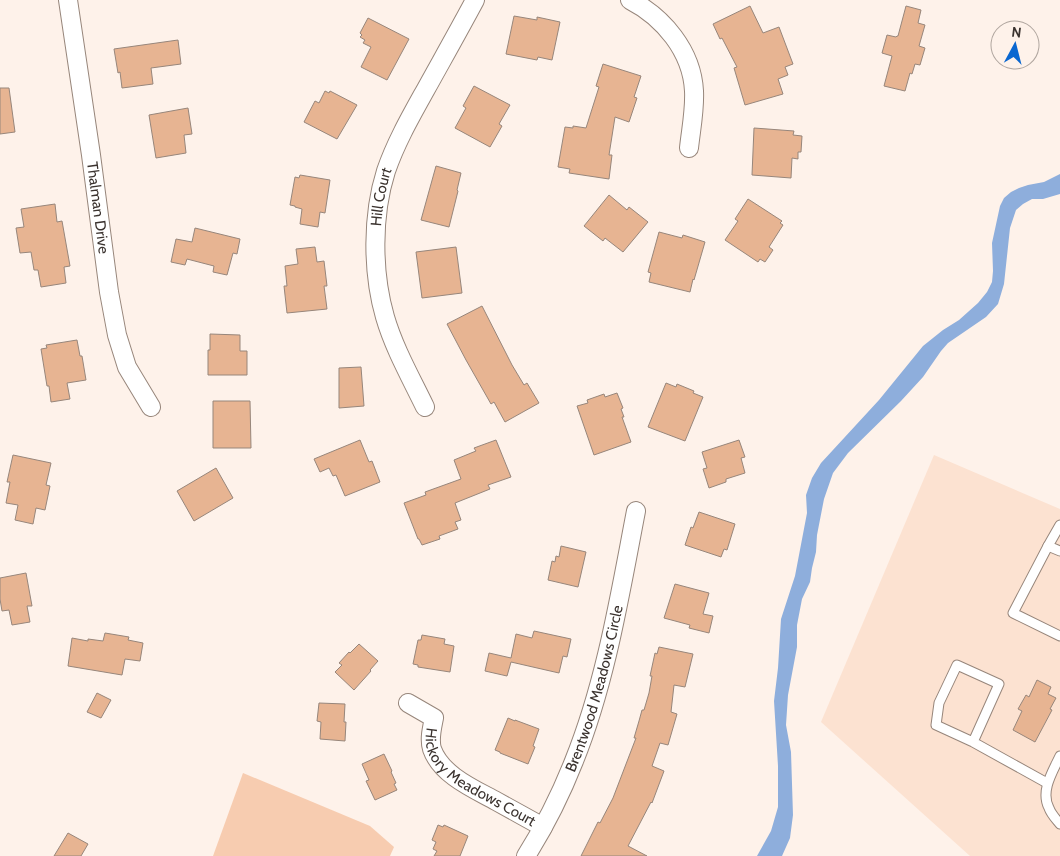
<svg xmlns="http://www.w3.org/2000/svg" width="1060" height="856" viewBox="0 0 1060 856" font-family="Cabin,sans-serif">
	<rect width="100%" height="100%" fill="#fef2ea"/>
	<path fill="#fce2d1" d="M934,455l126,54v347h-90l-149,-134z"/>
	<path fill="#f7ccb0" d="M243,773l127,53 24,21 -4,9h-177z"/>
	<path fill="#8eaedc" d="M1060,174v20l-17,5h-11l-9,5 -7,6 -6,18 -6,56 -6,20 -12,13 -38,26 -7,8 -18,26 -22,24 -53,52 -15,20 -9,26 -7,36 -1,17 -4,16 -2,14 -8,17 -5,26v22l-9,48 -2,30 5,27 2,63 -3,23 -8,18h-25l14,-25 7,-24v-41l-4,-65 4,-33 3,-49 14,-43 12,-63 -1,-18 6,-17 9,-15 58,-63 44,-54 20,-16 16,-10 19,-17 9,-11 5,-10 1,-11 -1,-28 8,-37 4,-8 7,-6 8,-4 9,-3 16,-3z"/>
	<g fill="#e7b492" stroke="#97867b">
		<path d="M750,6l13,27 16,-6 14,37 -8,3 3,8 -10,4 5,15 -38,11 -11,-37 3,-1 -15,-29 -2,1 -7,-15z"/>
		<path d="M906,6l15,4 -3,13 7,2 -6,21 6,2 -5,17 -5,-1 -3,10 -2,-1 -5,18 -21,-5 8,-30 -10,-3 5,-18 9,2 1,-1h1z"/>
		<path d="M514,16l23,4v-3l23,5 -8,38 -14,-3 -1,3 -31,-6z"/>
		<path d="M368,18l41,21 -22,41 -26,-13 10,-20 -8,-4 2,-3 -5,-3 2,-2 -2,-2z"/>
		<path d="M178,40l3,24 -30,4 2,16 -31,4 -2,-16 -2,1 -4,-24z"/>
		<path d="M603,64l38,12 -7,21 3,1 -8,24 -14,-5 -6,38h3l-3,24 -40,-6 1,-4 -12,-2 7,-40 8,1v-2l13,2 13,-41 -3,-1z"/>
		<path d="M474,86l36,19 -11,19 3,2 -12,21 -35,-19 11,-20 -3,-2z"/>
		<path d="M0,88h9l6,44 -15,2z"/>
		<path d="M325,91l4,2 1,-2 27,14 -20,34 -33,-17 11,-21 4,2z"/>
		<path d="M188,108l4,26 -8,1 2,18 -30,5 -7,-43z"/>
		<path d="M754,128l40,3 -1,4 9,1 -1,16h-3v7l-6,-1 -1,20 -39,-3z"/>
		<path d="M436,166l25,7 -4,17 1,1 -9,36 -28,-7z"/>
		<path d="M300,175l30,5 -5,33 -5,-1 -2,15 -18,-3 2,-15 -7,-2v-1l-5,-1 5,-28 4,1z"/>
		<path d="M609,195l18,15 2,-3 19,15 -25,30 -18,-14 -2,3 -19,-15z"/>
		<path d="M748,199l34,22 -2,2 3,2 -14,22 4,3 -8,12 -5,-3 -2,3 -33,-22 13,-19 -3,-2z"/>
		<path d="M55,204l2,18 5,-1 8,45 -6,1 2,16 -25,4 -3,-17h-4l-3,-18 -11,1 -4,-25 8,-1 -3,-18z"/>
		<path d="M195,228l45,11 -3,15 -4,-1 -6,22 -14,-3 1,-6 -27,-7 -2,6 -14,-3 5,-23 16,3z"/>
		<path d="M659,232l23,6 1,-3 22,7 -11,38 -1,-1 -3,13 -41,-10 2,-9 -3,-1z"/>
		<path d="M315,247l2,15 7,-1 3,25h-3l3,23 -40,4 -3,-27h3l-2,-20 13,-2 -2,-15z"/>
		<path d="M456,247l6,46 -40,5 -6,-46z"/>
		<path d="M482,306l30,59 12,20 3,-2 12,20 -34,19 -11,-20 -3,2 -25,-44 -19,-36z"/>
		<path d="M210,334l30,1v16h7v24h-39v-25h2z"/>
		<path d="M77,340l3,16h2l4,24 -19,3 3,16 -19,3 -2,-16h-2l-6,-37 6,-1 -1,-3z"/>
		<path d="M361,367l3,39 -25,2v-40z"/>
		<path d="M666,383l10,4 1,-3 17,7 -1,2 10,4 -18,44 -37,-14z"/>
		<path d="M617,393l6,15 -2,1 3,8h-2l9,25 -37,13 -17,-49 11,-3 -1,-3 17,-6 1,3z"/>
		<path d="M213,401h37l1,47h-38z"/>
		<path d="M360,440l9,22 3,-1 8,21 -35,14 -9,-21 -3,1 -4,-8 -9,4 -6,-13z"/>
		<path d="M496,440l15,37 -23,8 2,4 -35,14 6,17 -6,2 3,7 -19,7 1,3 -18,6 -3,-6h-1l-14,-36 22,-8 -1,-3 36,-13 -7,-19 22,-9 -2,-3z"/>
		<path d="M739,440l6,17 -4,1 4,15 -19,6v3l-17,6 -6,-19 4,-1 -5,-16z"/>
		<path d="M13,455l38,8 -5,22 4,1 -5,24 -9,-2 -3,16 -18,-4 3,-15 -12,-2 4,-21h-3z"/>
		<path d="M216,468l17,30 -39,23 -17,-30z"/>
		<path d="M699,512l36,12 -8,26 -3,-1 -3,8 -36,-12 6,-18 2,1z"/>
		<path d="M561,546l25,6 -8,35 -30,-7 4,-19 3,1 1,-6 3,1z"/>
		<path d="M26,573l6,33h-5l3,16 -18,3 -3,-15 -7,1 -2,-12v-21z"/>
		<path d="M675,584l34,9 -6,21 10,2 -4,17 -20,-5 1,-3 -26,-7z"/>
		<path d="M534,631l37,8 -4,18 -4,-1 -4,17 -48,-11 -4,14 -22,-5 4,-18 22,5 5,-24 16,4z"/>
		<path d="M105,633l24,4 -1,3 15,3 -3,18 -15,-2 -3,16 -54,-9 4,-28 16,3v-2l15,2z"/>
		<path d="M422,635l23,4 -1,5 10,2 -4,26 -32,-5v-2l-5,-1 5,-24h3z"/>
		<path d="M359,644l19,17 -8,9 1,1 -17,19 -19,-18 7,-7 -3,-2 10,-11 1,1z"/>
		<path d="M659,647l34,7 -8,33 -11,-2 -3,27 6,2 -9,31 -8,-2 -8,23 12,5 -12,32 -1,-1 -23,44 19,10h-66l17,-34 2,1 13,-25 23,-60h-2l5,-17 3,-11h2l5,-17 3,-17h-2l5,-23 2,1z"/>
		<path d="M1037,680l14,7 -3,7 8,4 -6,11 2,1 -17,32 -22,-12 9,-19 -4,-2 8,-14 3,2z"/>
		<path d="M97,693l14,7 -10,18 -14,-6z"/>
		<path d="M319,703l26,1 -1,18h2l-1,19 -25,-2 1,-17 -4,-1z"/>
		<path d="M508,718l7,3v-1l24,9 -6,17 2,1 -7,17 -28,-11v-1l-5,-2z"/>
		<path d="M384,754l8,17 -1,1 5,11 -2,1 3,6 -22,10 -9,-19 3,-1 -7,-16z"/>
		<path d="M438,825l5,2 1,-2 24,11 -8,20h-26l3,-5 -4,-2 3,-7 -4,-2z"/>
		<path d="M68,833l20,11 -7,12h-27z"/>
	</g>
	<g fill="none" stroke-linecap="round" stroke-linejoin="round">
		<g stroke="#97867b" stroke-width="11">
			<g id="lane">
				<path d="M1060,525l-12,21 12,5"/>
				<path d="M1048,546l-35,67 47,23"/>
				<path d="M973,742l26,-58 -42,-19 -18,38 -3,22 37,17 74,41"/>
				<path d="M1060,756c-7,15 -20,35 -11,52 2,6 7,11 11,16"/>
			</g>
		</g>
		<g stroke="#97867b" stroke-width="20">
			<g id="street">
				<path id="s1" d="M68,0l23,155 18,137 8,43 10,32 24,40"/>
				<path d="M630,0c33,17 62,51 64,91 1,19 -3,38 -5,57"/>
				<path id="s2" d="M425,407c-14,-29 -31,-59 -40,-90 -13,-45 -13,-102 1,-146 10,-29 25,-55 40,-82 16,-29 33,-59 49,-89"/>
				<path id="s3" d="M408,703l26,15c-2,10 -5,21 -2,31 9,26 42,40 64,52 16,9 31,17 47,26"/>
				<path id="s4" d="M526,856c19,-30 35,-62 48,-95 32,-79 46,-167 62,-250"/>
			</g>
		</g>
		<use href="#lane" stroke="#fff" stroke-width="9"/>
		<use href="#street" stroke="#fff" stroke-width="18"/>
	</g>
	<g text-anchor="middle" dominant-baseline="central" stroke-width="4.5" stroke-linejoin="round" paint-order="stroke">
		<g font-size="15" fill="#3b332f" stroke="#fef2ea">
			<text stroke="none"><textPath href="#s2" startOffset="220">Hill Court</textPath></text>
			<text stroke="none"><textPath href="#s1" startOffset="210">Thalman Drive</textPath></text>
			<text stroke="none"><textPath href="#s4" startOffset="182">Brentwood Meadows Circle</textPath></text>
			<text stroke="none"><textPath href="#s3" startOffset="115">Hickory Meadows Court</textPath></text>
		</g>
	</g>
	<g transform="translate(1015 45) rotate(7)"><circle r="24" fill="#fef2ea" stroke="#b0a69f"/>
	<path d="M0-4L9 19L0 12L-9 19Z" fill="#0a67d0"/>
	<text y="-8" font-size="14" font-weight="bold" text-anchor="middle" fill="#3b332f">N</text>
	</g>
</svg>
